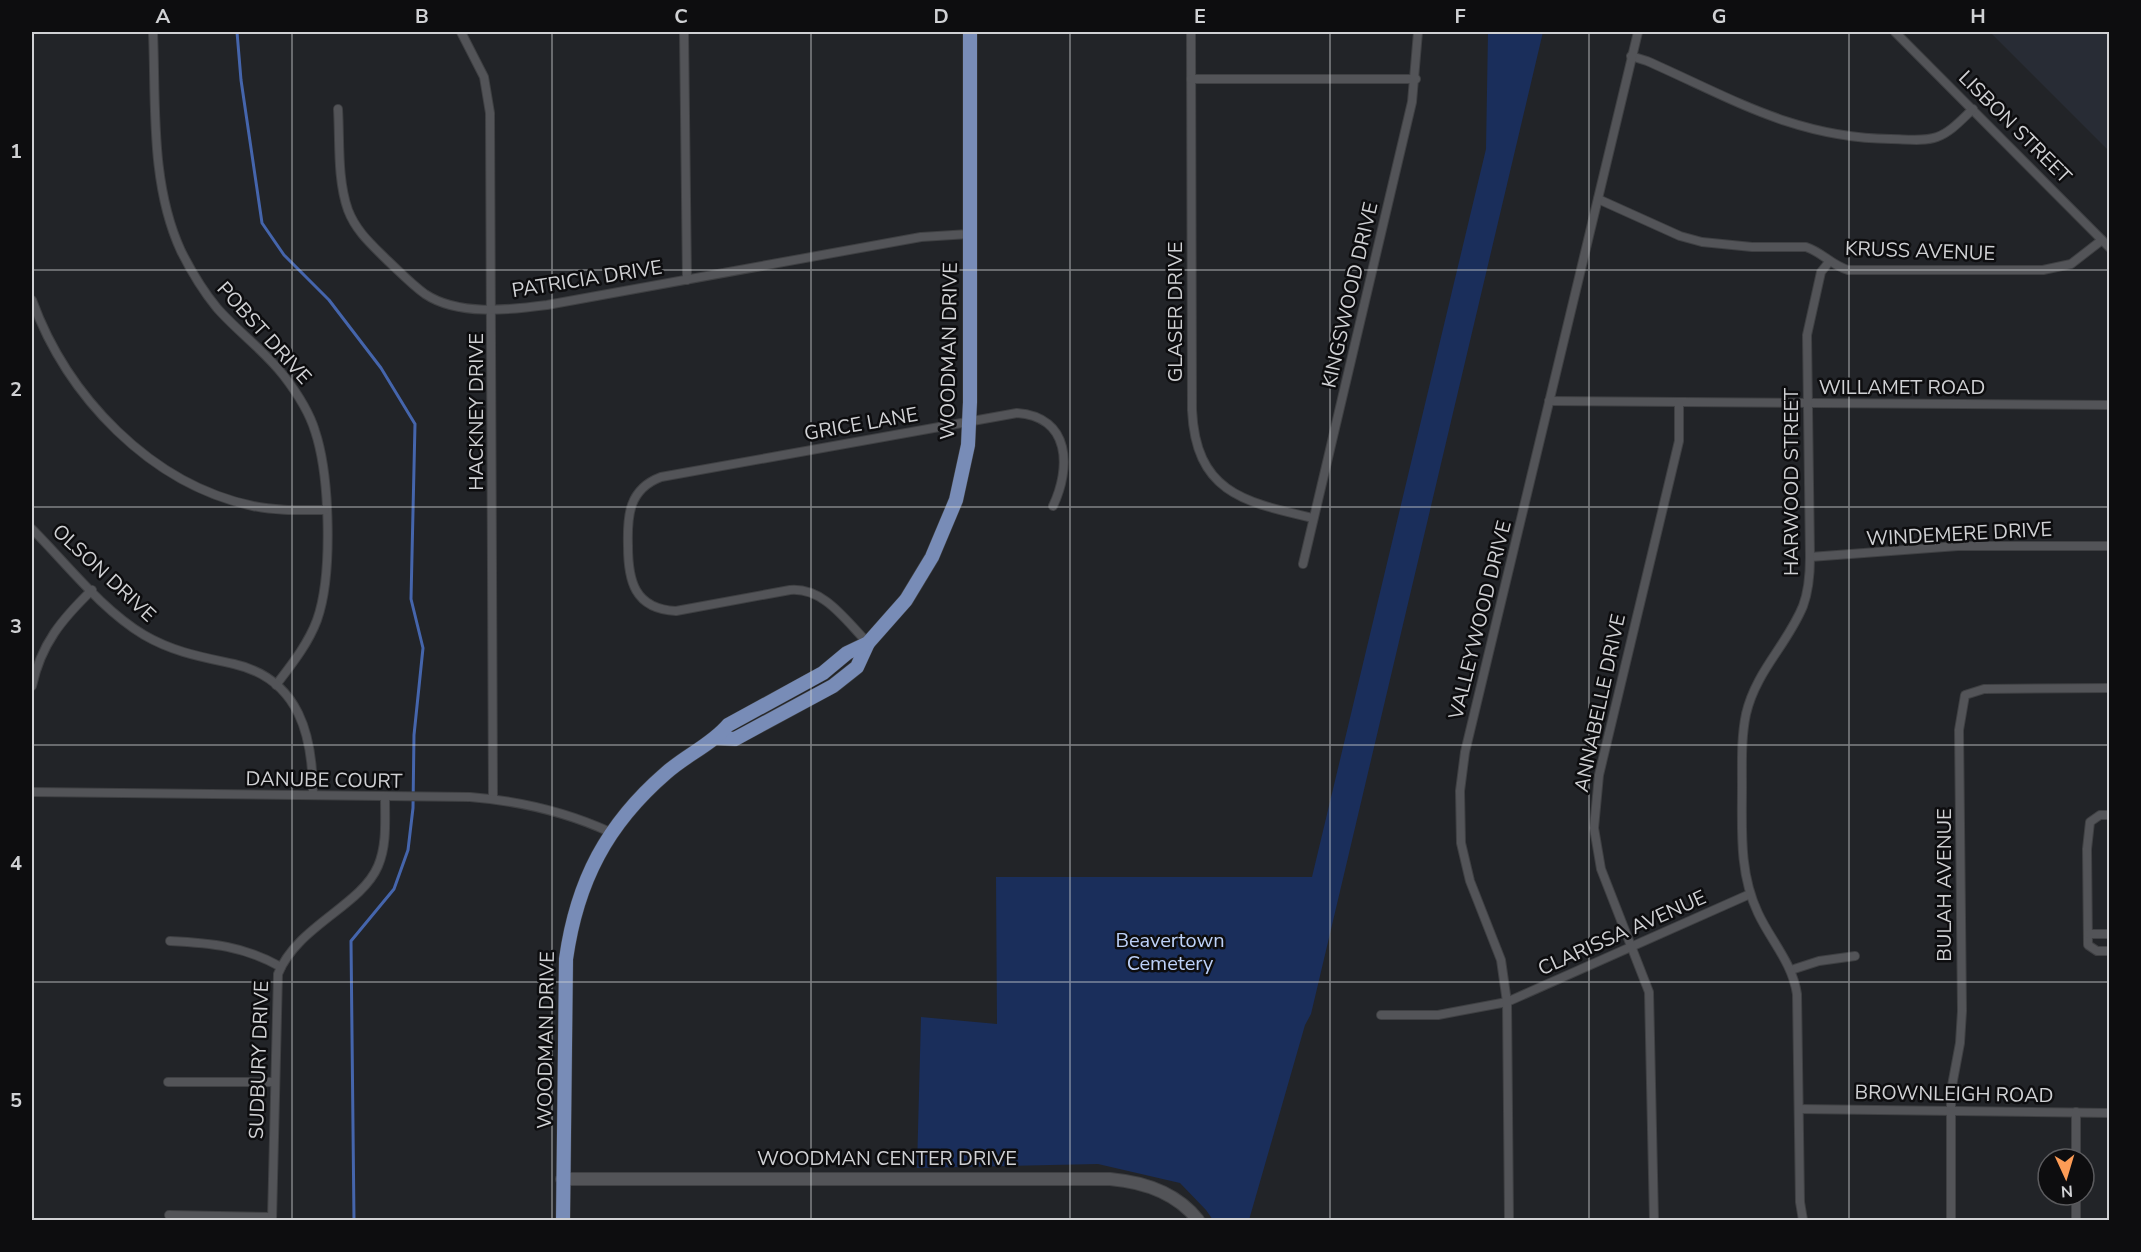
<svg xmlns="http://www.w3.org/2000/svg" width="2141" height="1252" viewBox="0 0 2141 1252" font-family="'Nunito Sans',sans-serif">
	<rect width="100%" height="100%" fill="#222428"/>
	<path fill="#282c35" d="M1990,32h119v119z"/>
	<path fill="#1a2e5b" d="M1488,32h55l-232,982 -6,11 -56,195h-36l-7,-10 -26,-27 -82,-19 -181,4 4,-151 76,7 -1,-147h316l174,-728z"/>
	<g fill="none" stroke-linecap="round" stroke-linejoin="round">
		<path stroke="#4565ac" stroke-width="3" d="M237,32l4,48 21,143 22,32 45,45 52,68 34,56 -4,175 12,49 -9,87 -1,73 -5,42 -14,39 -43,52 3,279"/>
		<g stroke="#3f4043" stroke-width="10">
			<g id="street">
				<path d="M153,32c3,71 -3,152 28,219 10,20 22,40 36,57 21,24 48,43 67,68 13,17 25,35 31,55 15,45 18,144 2,189 -9,24 -25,44 -41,65"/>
				<path d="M461,32l23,45 6,36 3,686"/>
				<path d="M684,32l3,248"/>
				<path d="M1191,32l1,378c4,83 52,92 121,108"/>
				<path d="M1895,32l215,216"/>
				<path d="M1631,56l16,5c84,37 148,77 244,78 14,0 32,3 46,-2 14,-5 25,-18 36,-28"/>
				<path d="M1191,79h225"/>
				<path d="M338,109c2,32 -1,70 10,101 8,21 23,34 39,50 12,11 24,24 38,34 33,22 84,16 122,11l374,-68 48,-3"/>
				<path d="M1598,199l82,37 22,6 50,5h54c16,5 25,18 42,23h195l28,-6 31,-24"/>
				<path d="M32,300c35,96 118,184 221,206 24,5 48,4 72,4"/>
				<path d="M1549,401l561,4"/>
				<path d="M32,529c35,35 69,80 112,106 29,17 58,22 90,29 66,15 79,73 79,131"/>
				<path d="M1810,557l148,-11h152"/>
				<path d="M1303,564l109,-462 6,-70"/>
				<path d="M868,643c-22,-22 -44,-56 -78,-53l-114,21c-42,-2 -48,-31 -48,-65 -1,-31 1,-57 33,-69l356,-64c54,4 54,55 36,93"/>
				<path d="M32,686c9,-42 30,-67 60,-96"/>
				<path d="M32,792l438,5c50,4 94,14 140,35"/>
				<path d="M2110,815h-10l-10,7 -3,27 1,96 9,6h13"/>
				<path d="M2088,934h22"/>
				<path d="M170,941c41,2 74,5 111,26"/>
				<path d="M1791,970l28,-9 36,-5"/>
				<path d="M1381,1015h57l69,-13 243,-108"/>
				<path d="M168,1082h105"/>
				<path d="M1799,1109l311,4"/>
				<path d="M2076,1159v-47"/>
				<path d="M169,1215l103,2"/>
				<path d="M272,1220l6,-246c19,-48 83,-68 100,-108 9,-21 7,-45 7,-68"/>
				<path d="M1509,1220l-2,-218 -6,-42 -31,-79 -9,-38 -1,-52 5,-39 173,-720"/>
				<path d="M1654,1220l-5,-228 -48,-123 -7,-41 5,-53 80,-334v-38"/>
				<path d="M1803,1220l-3,-18 -3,-208c-5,-32 -26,-53 -39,-81 -19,-40 -16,-83 -16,-126 0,-24 -1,-49 4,-73 10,-43 41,-69 57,-108 6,-16 7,-33 7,-49l-3,-222 14,-63 8,-10"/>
				<path d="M1951,1220v-129l9,-48 2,-32 -3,-281 6,-35 19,-6 126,-1"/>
				<path d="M2076,1220v-25"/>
			</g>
		</g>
		<g stroke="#3f4043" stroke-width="14">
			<path id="secondary" d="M562,1179h548c34,3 66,13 88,41"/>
		</g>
		<g stroke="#3f4043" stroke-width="15">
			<g id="primary">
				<path d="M716,738l19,1 98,-53 24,-19 11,-24"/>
				<path d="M563,1220l3,-261c11,-78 41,-135 100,-186 20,-18 45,-28 62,-48l64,-35 31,-17 24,-20 21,-10 38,-43 26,-43 24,-57 12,-55 2,-43v-370"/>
			</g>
		</g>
		<use href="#street" stroke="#535458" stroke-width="8"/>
		<use href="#secondary" stroke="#535458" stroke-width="12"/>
		<use href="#primary" stroke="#788cb7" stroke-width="14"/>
	</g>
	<path fill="none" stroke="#d0d1d4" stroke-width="1.5" stroke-opacity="0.55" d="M292,32v1188M552,32v1188M811,32v1188M1070,32v1188M1330,32v1188M1589,32v1188M1849,32v1188M32,270h2078M32,507h2078M32,745h2078M32,982h2078"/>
	<g text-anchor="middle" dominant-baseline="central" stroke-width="5" stroke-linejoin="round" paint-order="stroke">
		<g font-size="20" fill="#d0d1d4" stroke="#0d0d0f">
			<text transform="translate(2015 127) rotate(45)">LISBON STREET</text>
			<text transform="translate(1920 251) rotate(2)">KRUSS AVENUE</text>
			<text transform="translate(587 279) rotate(-9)">PATRICIA DRIVE</text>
			<text transform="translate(1350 295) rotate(-77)">KINGSWOOD DRIVE</text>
			<text transform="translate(1175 312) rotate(-90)">GLASER DRIVE</text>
			<text transform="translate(264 333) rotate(48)">POBST DRIVE</text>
			<text transform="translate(949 351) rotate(-89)">WOODMAN DRIVE</text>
			<text x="1902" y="387">WILLAMET ROAD</text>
			<text transform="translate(476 412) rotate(-90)">HACKNEY DRIVE</text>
			<text transform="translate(861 424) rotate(-10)">GRICE LANE</text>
			<text transform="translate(1791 482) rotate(-90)">HARWOOD STREET</text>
			<text transform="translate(1959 534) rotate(-3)">WINDEMERE DRIVE</text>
			<text transform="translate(104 573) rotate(43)">OLSON DRIVE</text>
			<text transform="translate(1480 620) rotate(-76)">VALLEYWOOD DRIVE</text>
			<text transform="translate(1600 703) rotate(-78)">ANNABELLE DRIVE</text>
			<text transform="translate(324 780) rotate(1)">DANUBE COURT</text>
			<text transform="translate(1944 885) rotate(-90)">BULAH AVENUE</text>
			<text transform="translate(1622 933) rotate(-24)">CLARISSA AVENUE</text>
			<text transform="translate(546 1040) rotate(-89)">WOODMAN DRIVE</text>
			<text transform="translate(259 1060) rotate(-88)">SUDBURY DRIVE</text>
			<text transform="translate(1954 1094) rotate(1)">BROWNLEIGH ROAD</text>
			<text x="887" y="1158">WOODMAN CENTER DRIVE</text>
		</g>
		<g font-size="20" fill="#bdd1f8" stroke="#0d0d0f">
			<text x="1170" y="940">Beavertown<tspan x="1170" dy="23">Cemetery</tspan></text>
		</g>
	</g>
	<rect width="2141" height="1252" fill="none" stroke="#0d0d0f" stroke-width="66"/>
	<g transform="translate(2066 1177) rotate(176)"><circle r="28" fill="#0d0d0f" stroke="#5b5b5e" stroke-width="1.5"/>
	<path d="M0-4.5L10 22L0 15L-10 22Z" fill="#fd9c56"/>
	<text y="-9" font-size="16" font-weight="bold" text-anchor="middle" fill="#d0d1d4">N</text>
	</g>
	<rect x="33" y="33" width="2075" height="1186" fill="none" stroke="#d0d1d4" stroke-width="2"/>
	<g font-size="20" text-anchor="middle" font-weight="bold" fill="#d0d1d4">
		<text x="163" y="23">A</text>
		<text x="422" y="23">B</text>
		<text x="681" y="23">C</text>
		<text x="941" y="23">D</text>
		<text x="1200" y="23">E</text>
		<text x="1460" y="23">F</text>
		<text x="1719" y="23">G</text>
		<text x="1978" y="23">H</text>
		<text x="16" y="158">1</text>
		<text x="16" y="396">2</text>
		<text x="16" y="633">3</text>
		<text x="16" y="870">4</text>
		<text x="16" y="1107">5</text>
	</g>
</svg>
